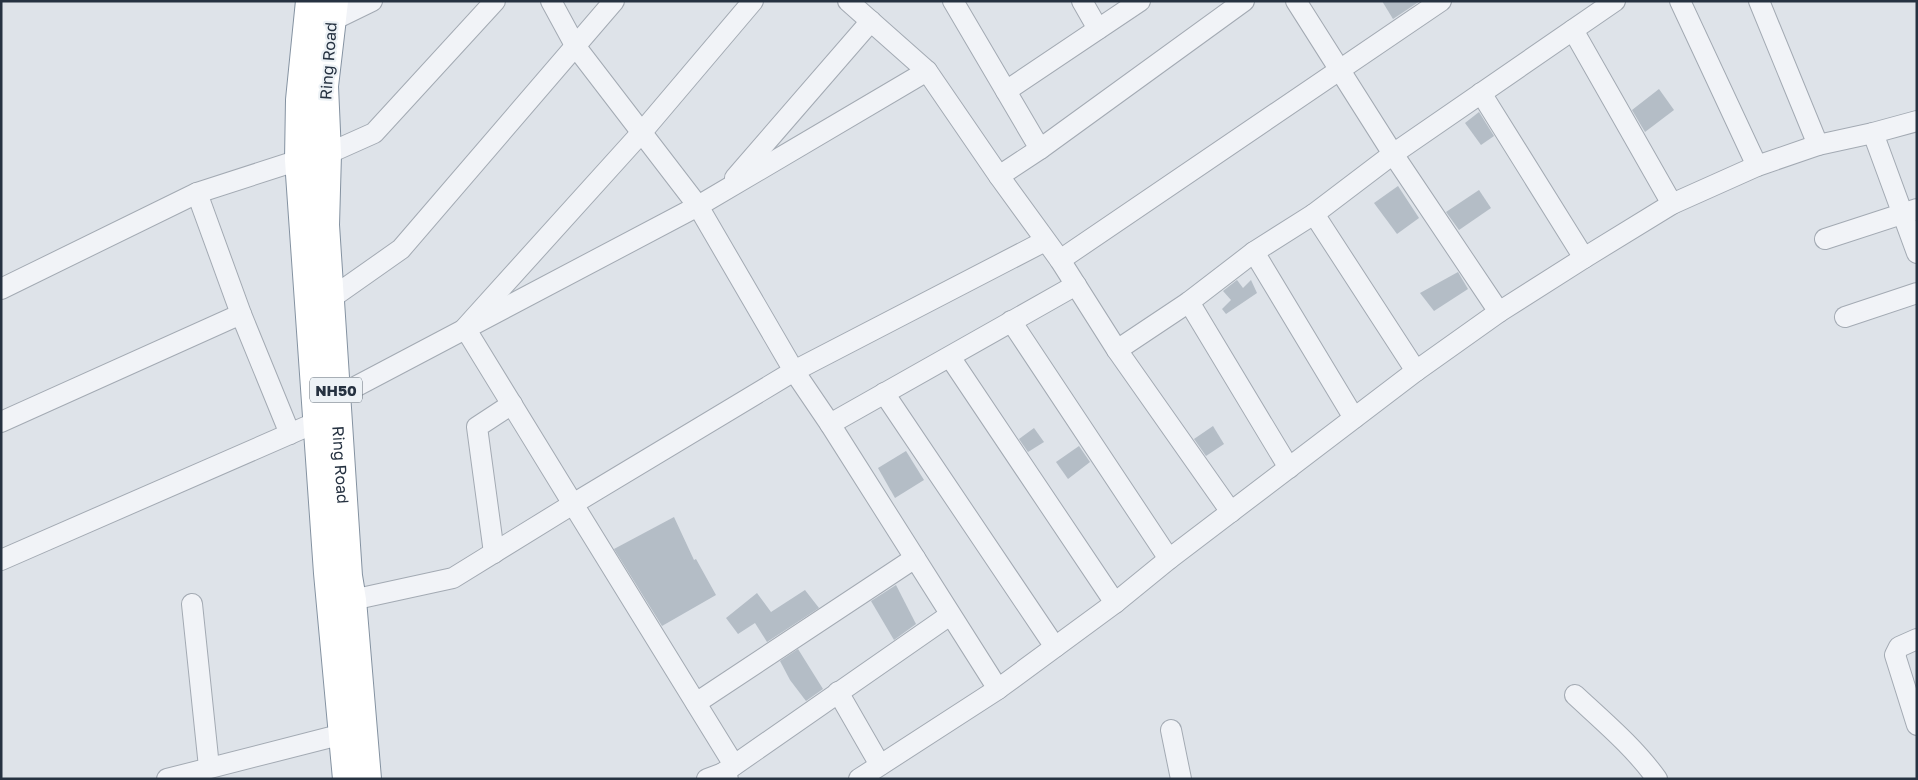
<svg xmlns="http://www.w3.org/2000/svg" width="1918" height="780" viewBox="0 0 1918 780" font-family="'Golos Text',sans-serif">
	<rect width="100%" height="100%" fill="#dee3e9"/>
	<g fill="#b4bdc6">
		<path d="M1382,1h38l-27,18z"/>
		<path d="M1659,89l15,21 -29,22 -13,-22z"/>
		<path d="M1479,112l15,24 -13,9 -16,-22z"/>
		<path d="M1398,186l21,32 -22,16 -23,-31z"/>
		<path d="M1479,190l12,18 -32,22 -13,-18z"/>
		<path d="M1458,272l10,17 -34,22 -14,-18z"/>
		<path d="M1237,280l6,8 8,-8 6,13 -31,21 -4,-5 9,-9 -8,-9z"/>
		<path d="M1213,426l11,18 -18,12 -12,-17z"/>
		<path d="M1034,428l10,14 -16,10 -9,-13z"/>
		<path d="M1079,446l11,16 -22,17 -12,-17z"/>
		<path d="M906,451l18,29 -29,18 -17,-30z"/>
		<path d="M674,517l20,43 2,-1 20,36 -54,31 -48,-77z"/>
		<path d="M896,585l20,39 -22,16 -23,-39z"/>
		<path d="M805,590l14,18 -52,34 -12,-19 -17,11 -12,-16 31,-25 14,19z"/>
		<path d="M798,649l25,40 -17,12 -16,-21 -10,-19z"/>
	</g>
	<g fill="none" stroke-linecap="round" stroke-linejoin="round">
		<g stroke="#a3aab3" stroke-width="22">
			<g id="minor">
				<path d="M551,1l25,46 122,159 96,165 36,53 168,265"/>
				<path d="M753,1l-111,131 -177,196 108,176 221,-133 251,-130"/>
				<path d="M848,1l79,70 72,105 61,84 57,90 114,162"/>
				<path d="M953,1l87,148"/>
				<path d="M1082,1l16,28"/>
				<path d="M1296,1l97,153 106,158"/>
				<path d="M1680,1l77,165"/>
				<path d="M1759,1l59,144"/>
				<path d="M331,21l41,-20"/>
				<path d="M1573,30l99,174"/>
				<path d="M1006,91l134,-90"/>
				<path d="M1481,93l103,165"/>
				<path d="M1873,133l44,120"/>
				<path d="M999,176l41,-27 204,-148"/>
				<path d="M735,178l136,-157"/>
				<path d="M197,193l44,121"/>
				<path d="M1314,214l102,157"/>
				<path d="M1825,239l92,-30"/>
				<path d="M1254,252l100,166"/>
				<path d="M1060,260l381,-259"/>
				<path d="M1,289l196,-96 102,-33 28,-6 47,-21 121,-132"/>
				<path d="M330,299l71,-50 213,-248"/>
				<path d="M1189,302l100,166"/>
				<path d="M1845,317l72,-24"/>
				<path d="M1011,321l158,238"/>
				<path d="M1117,350l72,-48 65,-50 60,-38 79,-60 222,-153"/>
				<path d="M950,357l165,246"/>
				<path d="M884,393l171,254"/>
				<path d="M336,397l362,-191 229,-135"/>
				<path d="M1,422l240,-108 49,120"/>
				<path d="M830,424l246,-139"/>
				<path d="M494,553l-17,-126 35,-23"/>
				<path d="M1,560l316,-138"/>
				<path d="M352,600l101,-22 120,-74 161,261"/>
				<path d="M192,604l17,163"/>
				<path d="M1917,639l-18,8 -4,8 22,70"/>
				<path d="M838,692l42,73"/>
				<path d="M1575,695c29,27 59,52 82,84"/>
				<path d="M696,703l219,-145"/>
				<path d="M1171,730l10,49"/>
				<path d="M723,773l227,-158"/>
				<path d="M167,779l176,-45"/>
				<path d="M707,779l16,-6 5,6"/>
				<path d="M859,779l139,-90 117,-86 54,-44 247,-188 83,-59 85,-54 88,-54 85,-38 61,-21 55,-12 44,-12"/>
			</g>
		</g>
		<g stroke="#8492a1" stroke-width="30">
			<g id="highway">
				<path d="M310,1l-10,99 -1,60 29,413 19,206"/>
				<path id="s1" d="M334,1l-10,85 3,68 -2,71 23,351 4,24 15,179"/>
			</g>
		</g>
		<use href="#minor" stroke="#f1f3f7" stroke-width="20"/>
		<use href="#highway" stroke="#fff" stroke-width="28"/>
	</g>
	<g text-anchor="middle" dominant-baseline="central" stroke-width="4.5" stroke-linejoin="round" paint-order="stroke">
		<rect fill="#edf2f6" stroke="#626c77" stroke-width="1" x="310" y="377.5" width="52" height="25" rx="4"/>
		<g font-size="15" font-weight="bold" fill="#263241">
			<text x="336" y="390">NH50</text>
		</g>
		<g font-size="16" fill="#263241" stroke="#edf2f6">
			<text transform="translate(328 61) rotate(-86)">Ring Road</text>
			<text stroke="none"><textPath href="#s1" startOffset="465">Ring Road</textPath></text>
		</g>
	</g>
	<rect width="1918" height="780" fill="none" stroke="#263241" stroke-width="5"/>
</svg>
